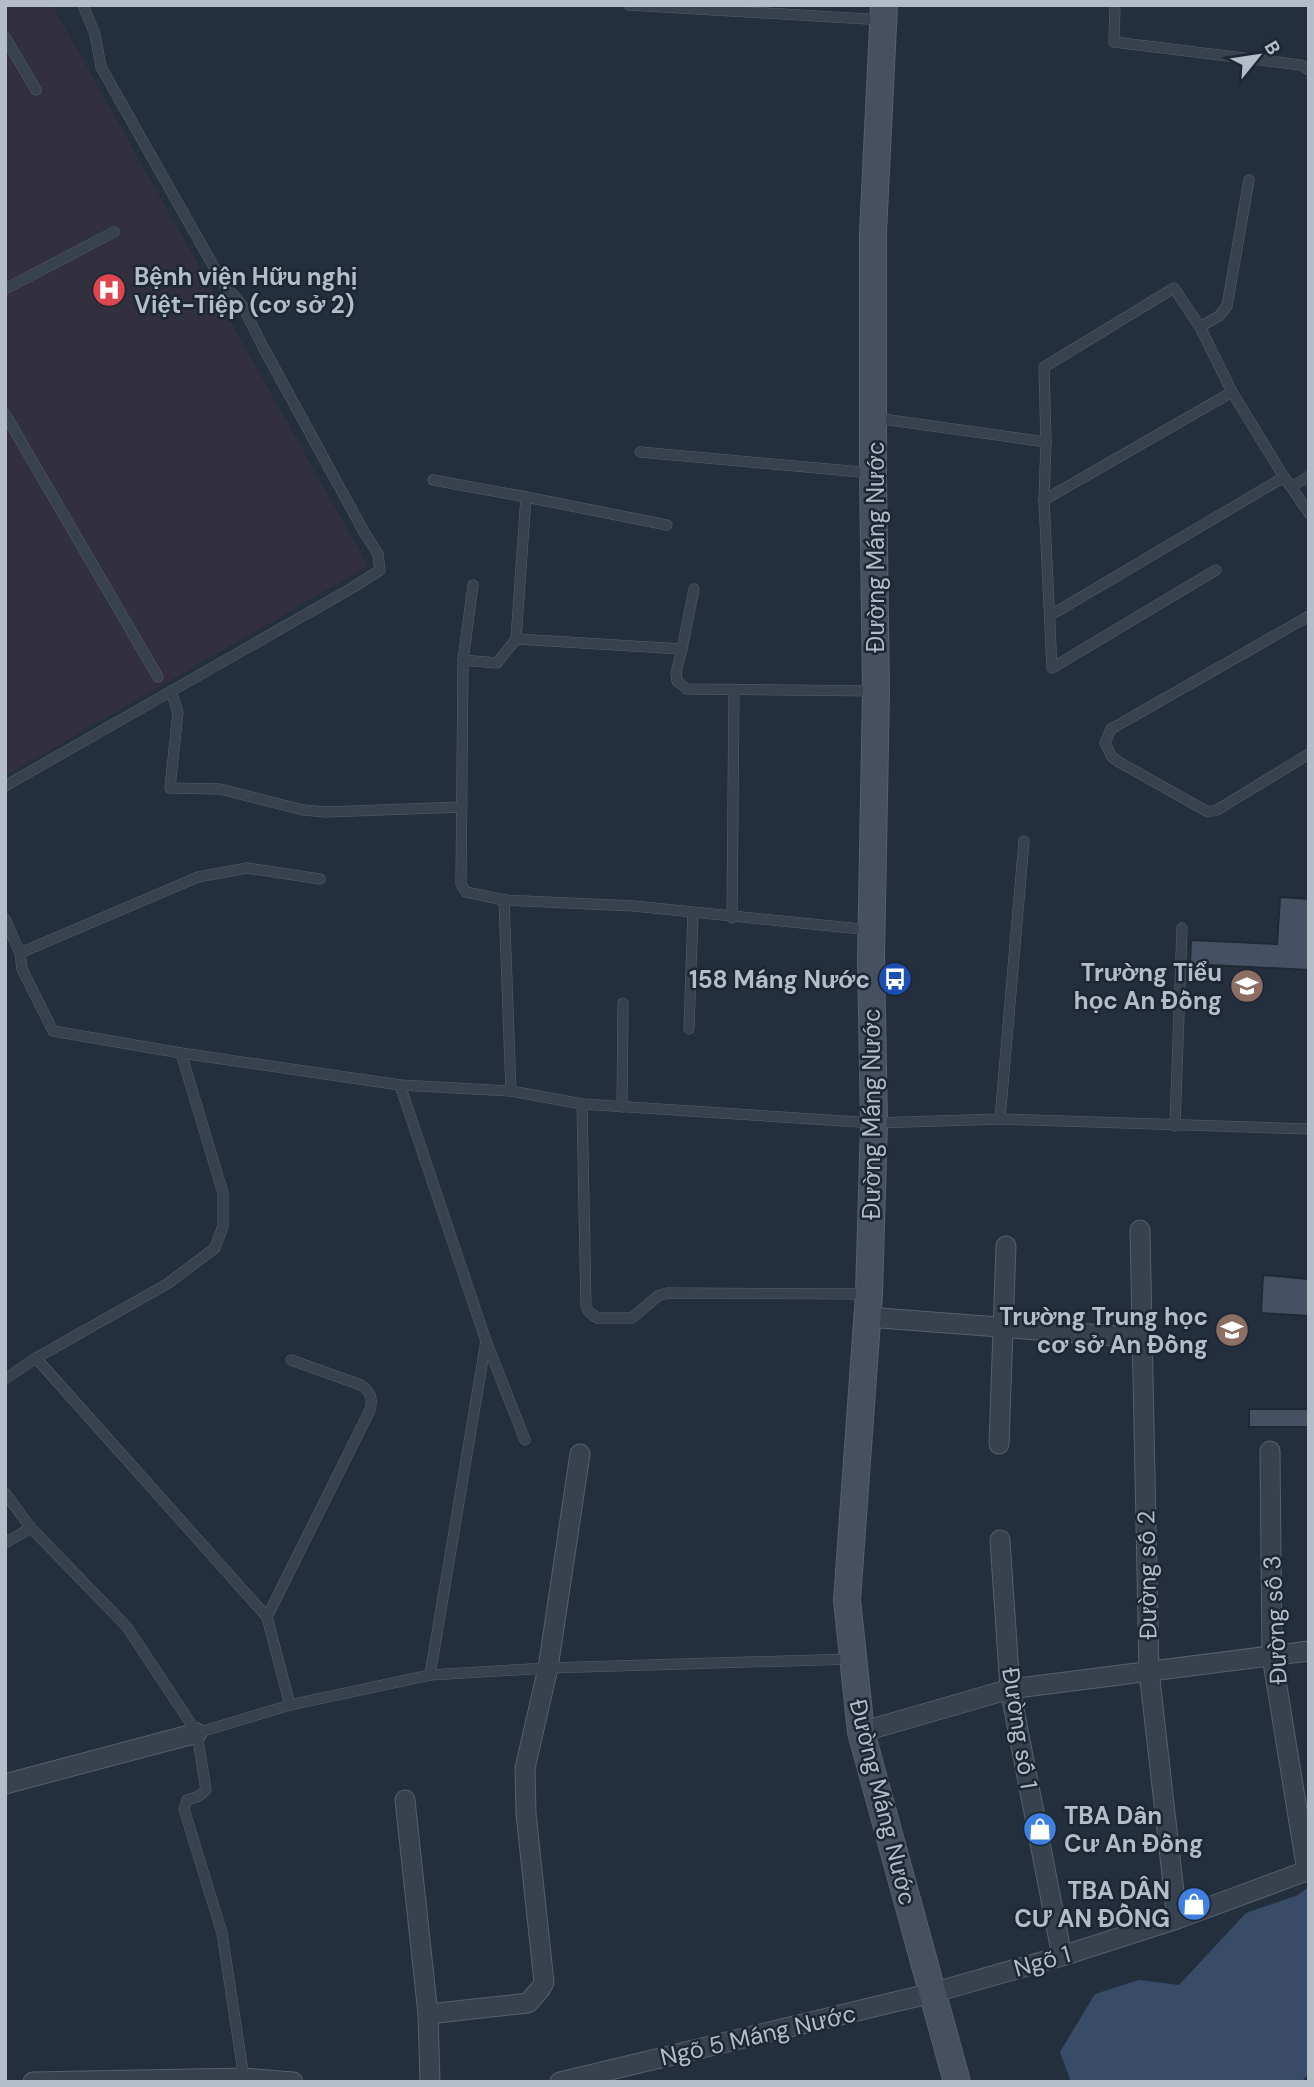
<svg xmlns="http://www.w3.org/2000/svg" width="1314" height="2087" viewBox="0 0 1314 2087" font-family="'DM Sans',sans-serif">
	<rect width="100%" height="100%" fill="#242f3e"/>
	<path fill="#32303f" d="M5,5h47l316,561 -363,210z"/>
	<path fill="#394c67" d="M1309,1887v187l-8,8h-230l-11,-30 35,-58 44,-14 40,5 67,-72 52,-18z"/>
	<g fill="#455162" stroke="#1f2835" stroke-width="2">
		<path d="M1280,897l29,2v71l-119,-6 1,-24 86,4z"/>
		<path d="M1263,1275l46,4v37l-48,-3z"/>
		<rect x="1249" y="1409" width="60" height="18"/>
	</g>
	<g fill="none" stroke-linecap="round" stroke-linejoin="round">
		<g stroke="#565f6c" stroke-width="11">
			<g id="service">
				<path d="M629,5l255,15"/>
				<path d="M1115,5l-1,37 187,23 8,5"/>
				<path d="M5,37l31,53"/>
				<path d="M5,289l109,-57"/>
				<path d="M1200,327l19,-11 8,-10 22,-126"/>
				<path d="M5,414l153,263"/>
				<path d="M875,418l171,24"/>
				<path d="M640,452l232,21"/>
				<path d="M433,480l93,17 -10,142 -19,24 -34,-3"/>
				<path d="M1292,487l17,-11"/>
				<path d="M526,497l141,28"/>
				<path d="M1044,500l188,-108"/>
				<path d="M1216,570l-164,98 -8,-168 2,-58 -2,-75 130,-79 26,39 32,65 52,85 25,36"/>
				<path d="M473,585l-10,75 -2,224 5,8 38,8"/>
				<path d="M1051,615l233,-138"/>
				<path d="M1309,616l-198,113 -6,14 7,14 7,5 89,50 9,-2 92,-56"/>
				<path d="M516,639l166,10 -6,24 1,8 10,8 189,2"/>
				<path d="M682,649l12,-60"/>
				<path d="M171,691l7,21 -8,76 50,1 83,21 23,2 136,-5"/>
				<path d="M5,786l347,-198 28,-18 -2,-16 -14,-22 -102,-187 -20,-40 -19,-22 -122,-216 -6,-33 -12,-29"/>
				<path d="M732,918l2,-229"/>
				<path d="M5,919l15,34 2,16 31,62 128,22 219,32 111,6 71,13 292,19 126,-4 309,10"/>
				<path d="M20,953l178,-76 49,-9 73,11"/>
				<path d="M689,1029l4,-116"/>
				<path d="M400,1085l86,256 -56,334"/>
				<path d="M511,1091l-7,-191 130,6 237,24"/>
				<path d="M582,1104l4,202 3,6 8,6h35l26,-22 9,-3 202,1"/>
				<path d="M622,1107l1,-104"/>
				<path d="M1000,1119l24,-278"/>
				<path d="M1175,1126l7,-198"/>
				<path d="M486,1341l39,99"/>
				<path d="M36,1358l231,259 23,88"/>
				<path d="M5,1379l31,-21 131,-74 48,-36 8,-22v-33l-42,-140"/>
				<path d="M5,1493l26,35 96,99 70,106 9,57 -7,6 -12,4 -3,9 38,124 22,145"/>
				<path d="M5,1543l26,-15"/>
				<path d="M267,1617l103,-207c3,-12 1,-17 -9,-25l-70,-25"/>
				<path d="M197,1733l93,-28 140,-30 118,-7 303,-9"/>
			</g>
		</g>
		<g stroke="#565f6c" stroke-width="21">
			<g id="minor">
				<path d="M1140,1230l9,441 28,248"/>
				<path d="M867,1317l275,21"/>
				<path d="M999,1444l7,-198"/>
				<path d="M1270,1451l2,205 35,215"/>
				<path d="M1000,1540l10,149 52,267"/>
				<path d="M861,1732l149,-43 299,-38"/>
				<path d="M5,1784l192,-51"/>
				<path d="M405,1800l23,214 2,68"/>
				<path d="M428,2014l100,-11 13,-15 3,-6 -18,-168 -1,-46 23,-100 32,-214"/>
				<path d="M33,2082l211,-4 49,4"/>
				<path d="M560,2082l372,-89 130,-37 115,-37 132,-49"/>
			</g>
		</g>
		<g stroke="#565f6c" stroke-width="28">
			<path id="secondary" d="M884,5l-11,228v240l3,218 -5,268 3,164 -5,171 -22,306 14,132 96,350"/>
		</g>
		<use href="#service" stroke="#38414e" stroke-width="10"/>
		<use href="#minor" stroke="#38414e" stroke-width="19"/>
		<use href="#secondary" stroke="#465061" stroke-width="26"/>
	</g>
	<defs>
		<g id="hospital-disc" transform="scale(1.75)"><circle r="9.5" fill="#e0444e" stroke="#1d2633"/><path d="M-5-5h3v3.5h4V-5h3V5h-3V1.5h-4V5h-3Z" fill="#fff"/></g>
		<g id="bus-disc" transform="scale(1.75)"><circle r="9.5" fill="#1a4fb4" stroke="#1d2633"/><path d="M-5-6H5V4H4V6H2V4H-2V6H-4V4H-5ZM-3.5-4V0h7V-4ZM-3.5 1.2v1.5H-2V1.2ZM2 1.2v1.5H3.5V1.2Z" fill="#fff"/></g>
		<g id="school-disc" transform="scale(1.75)"><circle r="9.5" fill="#8d6e63" stroke="#1d2633"/><path d="M0-5L7-2L0 1L-7-2ZM-4 1L0 2.5L4 1V4Q0 6-4 4Z" fill="#fff"/></g>
		<g id="shop-disc" transform="scale(1.75)"><circle r="9.5" fill="#3f7fe0" stroke="#1d2633"/><path d="M-5-2.5h2.3a2.7 3.5 0 0 1 5.4 0H5L5.5 6h-11ZM-1.5-2.5h3a1.5 2.3 0 0 0-3 0Z" fill="#fff"/></g>
	</defs>
	<g fill-rule="evenodd">
		<use href="#hospital-disc" x="109" y="290"/>
		<use href="#bus-disc" x="895" y="979"/>
		<use href="#school-disc" x="1247" y="986"/>
		<use href="#school-disc" x="1232" y="1330"/>
		<use href="#shop-disc" x="1040" y="1829"/>
		<use href="#shop-disc" x="1194" y="1904"/>
	</g>
	<g text-anchor="middle" dominant-baseline="central" stroke-width="5" stroke-linejoin="round" paint-order="stroke">
		<g font-size="24" font-weight="bold" fill="#b4bcc9" stroke="#1d2633" text-anchor="end">
			<text x="134" y="276" text-anchor="start">Bệnh viện Hữu nghị<tspan x="134" dy="28">Việt-Tiệp (cơ sở 2)</tspan></text>
			<text x="1222" y="972">Trường Tiểu<tspan x="1222" dy="28">học An Đồng</tspan></text>
			<text x="870" y="979">158 Máng Nước</text>
			<text x="1208" y="1316">Trường Trung học<tspan x="1208" dy="28">cơ sở An Đồng</tspan></text>
			<text x="1064" y="1815" text-anchor="start">TBA Dân<tspan x="1064" dy="28">Cư An Đồng</tspan></text>
			<text x="1170" y="1890">TBA DÂN<tspan x="1170" dy="28">CƯ AN ĐỒNG</tspan></text>
		</g>
		<g font-size="24" fill="#b4bcc9" stroke="#1d2633">
			<text transform="translate(875 547) rotate(-90)">Đường Máng Nước</text>
			<text transform="translate(871 1114) rotate(-90)">Đường Máng Nước</text>
			<text transform="translate(1147 1575) rotate(-91)">Đường số 2</text>
			<text transform="translate(1275 1620) rotate(-93)">Đường số 3</text>
			<text transform="translate(1020 1728) rotate(81)">Đường số 1</text>
			<text transform="translate(883 1802) rotate(76)">Đường Máng Nước</text>
			<text transform="translate(1042 1961) rotate(-16)">Ngõ 1</text>
			<text transform="translate(758 2035) rotate(-13)">Ngõ 5 Máng Nước</text>
		</g>
	</g>
	<rect width="1314" height="2087" fill="none" stroke="#b4bcc9" stroke-width="14"/>
	<g transform="translate(1258 56) rotate(60)" stroke="#1d2633" stroke-width="5" paint-order="stroke">
	<path d="M0-5L12 26L0 18L-12 26Z" fill="#b4bcc9"/>
	<text y="-10" font-size="19" font-weight="bold" text-anchor="middle" fill="#b4bcc9">B</text>
	</g>
</svg>
